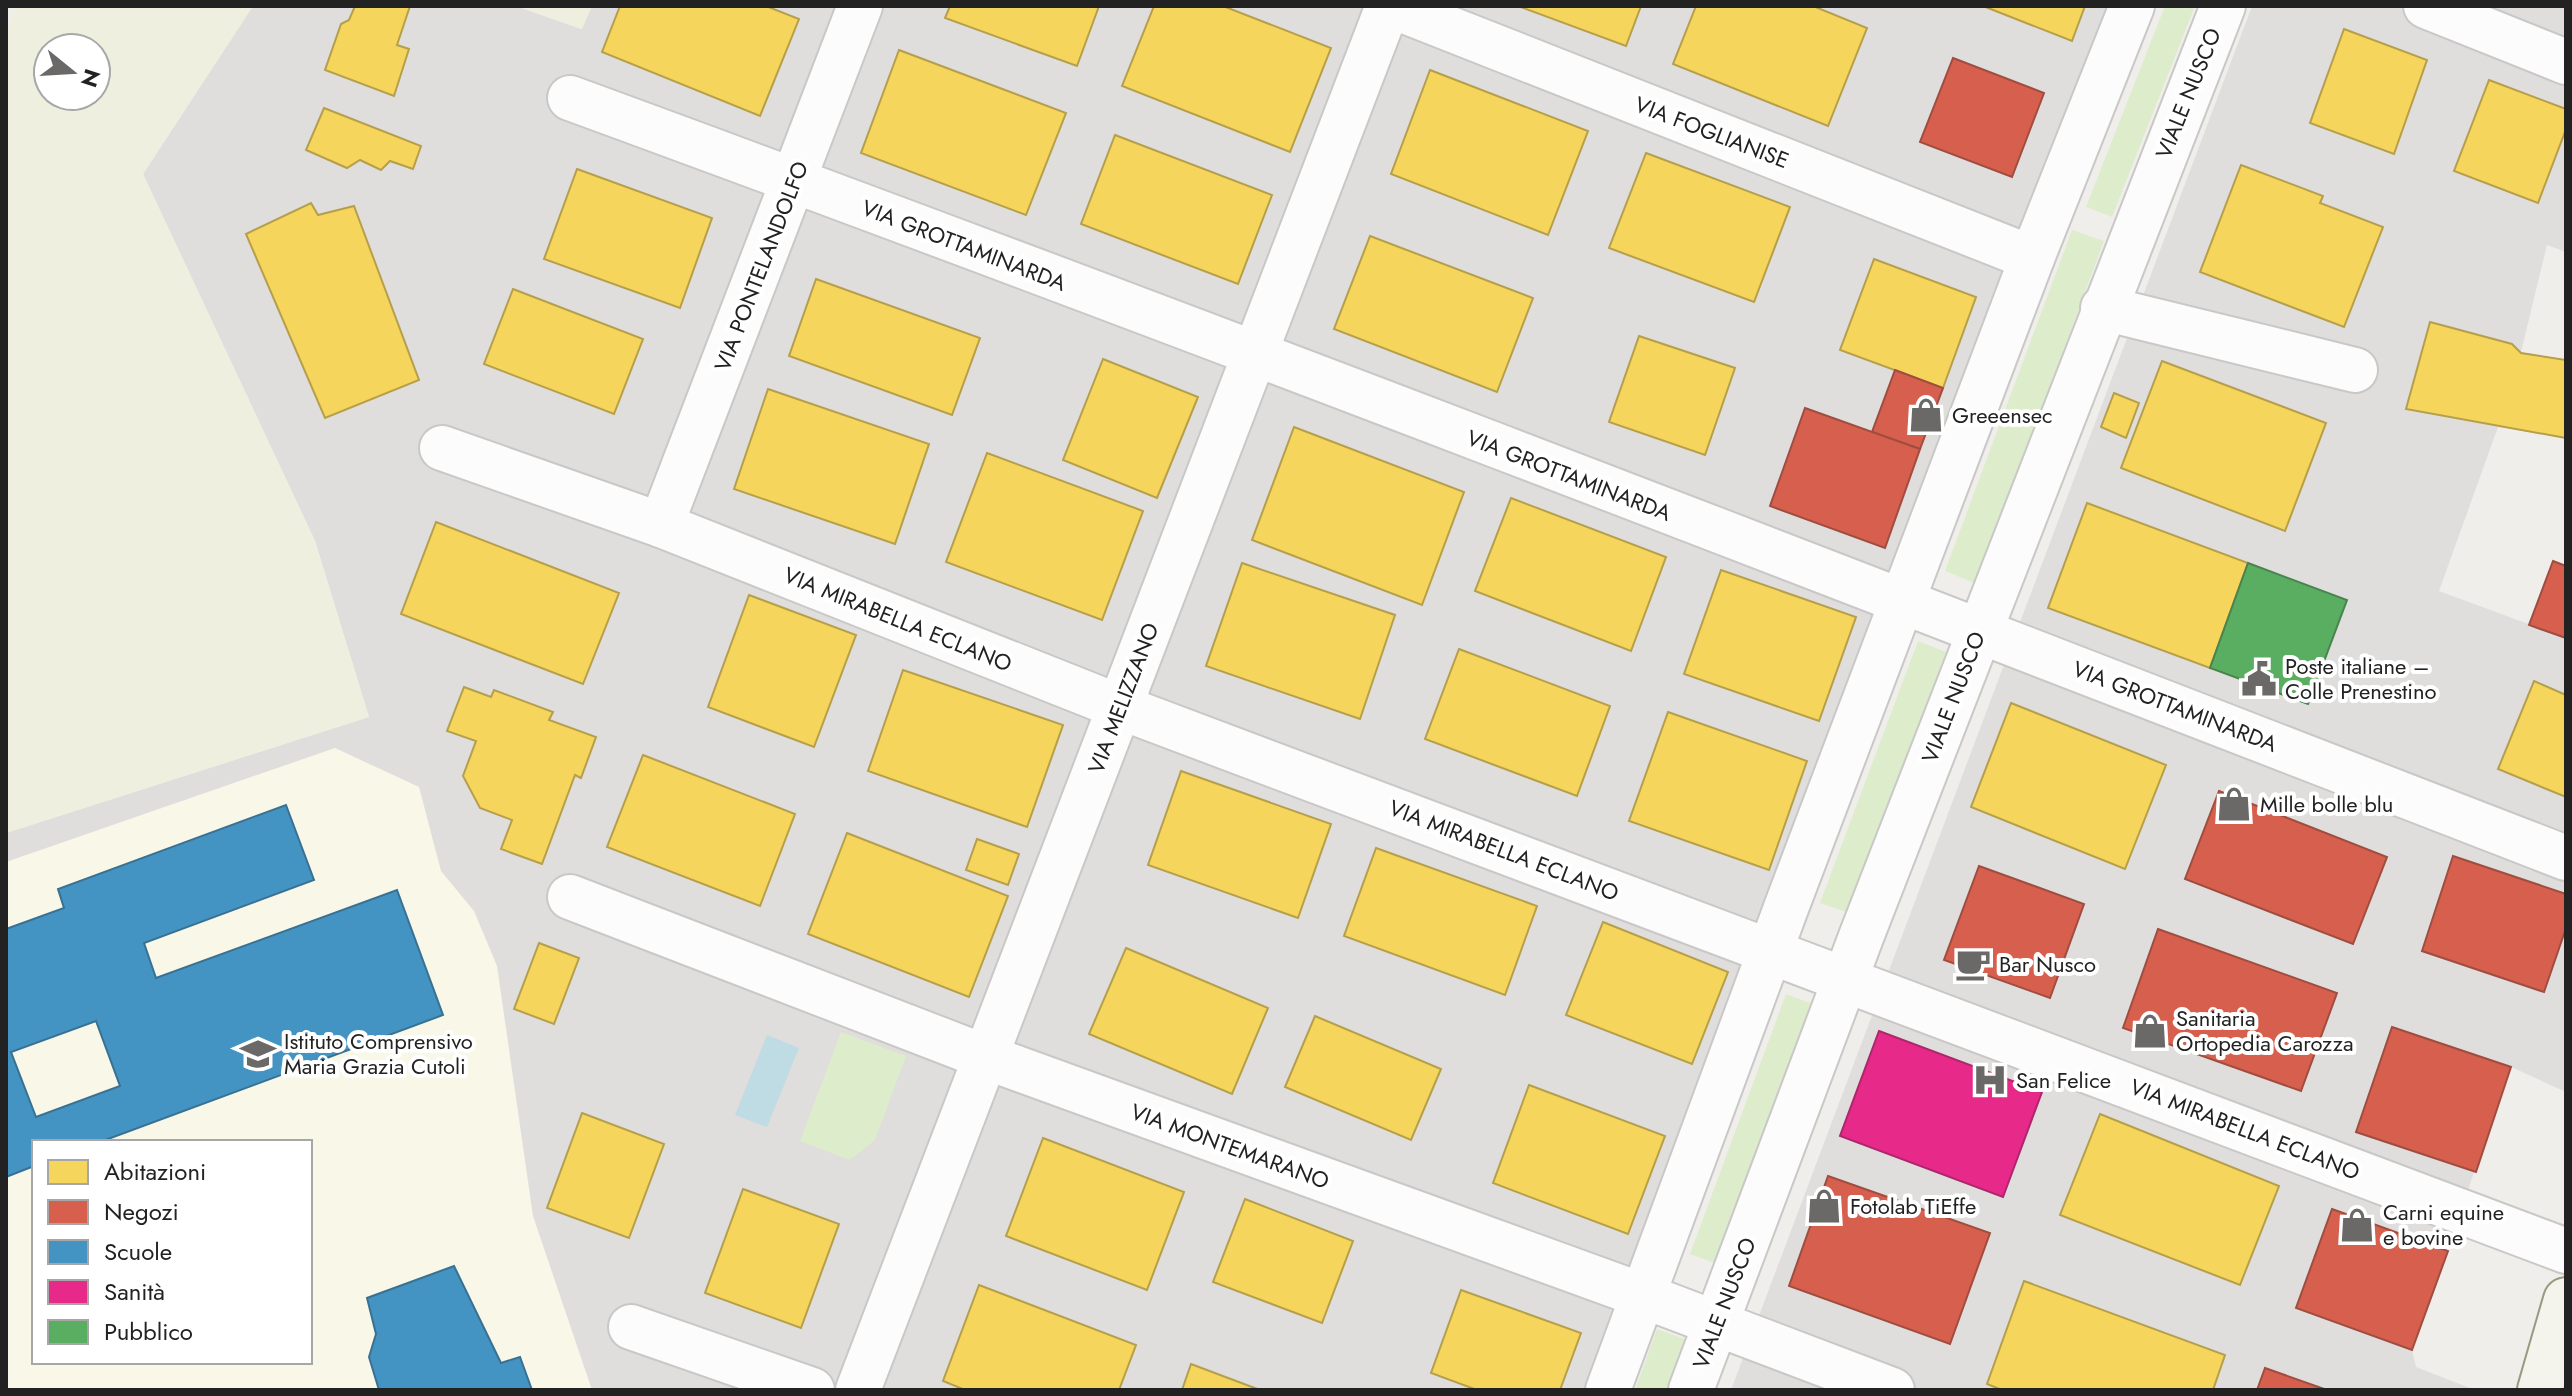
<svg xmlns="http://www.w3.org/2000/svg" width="2572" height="1396" viewBox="0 0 2572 1396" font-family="Jost,sans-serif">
	<rect width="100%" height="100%" fill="#f0eeeb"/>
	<g fill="#dfdedc" fill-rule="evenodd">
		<path d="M253,6h263l65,23 11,-23h1518l-239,619 -287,765h-1578v-557l363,-116 -54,-176 -172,-367zM34,1142h276v220h-276z"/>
		<path d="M2252,6h314v246l-19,-7 -26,107 45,8v78l-68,-11 -59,164 127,47v454l-55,-25 -99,283 4,17 59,23h-744z"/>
	</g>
	<path fill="#f8f7e8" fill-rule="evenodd" d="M335,748l84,39 22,84 33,40 23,55 36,250 59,174h-586v-528zM34,1142h276v220h-276z"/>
	<g fill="#efefdf" fill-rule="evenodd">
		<path d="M19,6h234l-110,168 172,367 54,176 -363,116v-805zM48,48h48v48h-48z"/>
		<path d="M516,6h76l-10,23z"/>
	</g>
	<g fill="#ddeccb">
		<path d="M2165,6h30l-83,211 -26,-10z"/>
		<path d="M2072,230l32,11 -127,343 -32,-13z"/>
		<path d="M1918,641l28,11 -97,261 -29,-10z"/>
		<path d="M1786,994l30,11 -96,260 -30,-11z"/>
		<path d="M841,1032l65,24 -31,84 -25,20 -50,-19z"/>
		<path d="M1657,1329l33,12 -18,49h-37z"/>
	</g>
	<path fill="#bfdbe3" d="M767,1035l32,13 -32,79 -32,-12z"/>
	<g fill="#f6d55c" stroke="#b69f4b" stroke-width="2">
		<path d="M355,6h55l-13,39 12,4 -15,47 -69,-26 16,-46 8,-4z"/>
		<path d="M620,6h146l33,13 -39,97 -158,-64z"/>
		<path d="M950,6h149l-22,60 -132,-48z"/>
		<path d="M1154,6h69l108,42 -41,104 -168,-66z"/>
		<path d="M1518,6h123l-15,40z"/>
		<path d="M1696,6h117l54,22 -39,98 -155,-62z"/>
		<path d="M1983,6h102l-13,35z"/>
		<path d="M2344,29l83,31 -33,94 -84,-31z"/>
		<path d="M899,50l167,63 -40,102 -165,-62z"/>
		<path d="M1430,70l158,61 -40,104 -157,-61z"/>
		<path d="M2489,80l77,29v20l-28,74 -84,-32z"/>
		<path d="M324,108l97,38 -8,23 -23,-8 -9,9 -21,-10 -13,8 -41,-18z"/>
		<path d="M1115,135l157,60 -34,89 -157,-60z"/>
		<path d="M1646,153l144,54 -36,95 -145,-54z"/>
		<path d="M2241,165l82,31 -3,7 63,24 -39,100 -144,-55z"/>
		<path d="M577,169l135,49 -32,90 -136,-49z"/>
		<path d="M311,203l7,12 36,-9 65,174 -94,38 -79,-184z"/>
		<path d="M1370,236l163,62 -36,94 -163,-63z"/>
		<path d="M1874,259l102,38 -33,91 -103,-38z"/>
		<path d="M816,279l164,59 -28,77 -163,-59z"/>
		<path d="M513,289l130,50 -29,75 -130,-50z"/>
		<path d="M2430,322l82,22 9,9 45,7v78l-160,-29z"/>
		<path d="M1639,336l96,32 -30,87 -96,-33z"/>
		<path d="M1103,359l95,38 -41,101 -94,-38z"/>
		<path d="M2162,361l164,62 -41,108 -164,-63z"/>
		<path d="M768,389l161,55 -34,100 -161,-55z"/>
		<path d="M2114,393l25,10 -13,35 -25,-11z"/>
		<path d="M1294,427l170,65 -42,113 -170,-65z"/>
		<path d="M987,453l156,58 -41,109 -156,-58z"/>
		<path d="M1511,498l155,59 -35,94 -156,-60z"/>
		<path d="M2087,503l161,60 -38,105 -162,-60z"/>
		<path d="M436,522l183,71 -36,91 -182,-70z"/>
		<path d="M1242,563l153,52 -35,104 -154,-53z"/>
		<path d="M1721,570l135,47 -37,104 -135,-47z"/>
		<path d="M749,595l107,40 -42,112 -106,-40z"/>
		<path d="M1459,649l151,57 -33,90 -152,-57z"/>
		<path d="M903,670l160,55 -36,102 -159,-56z"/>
		<path d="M2534,681l32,14v102l-68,-28z"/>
		<path d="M464,687l27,10 3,-7 59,22 -4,8 47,17 -15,41 -6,-3 -33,89 -41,-15 11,-29 -32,-12 -17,-32 13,-35 -29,-10z"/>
		<path d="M2011,703l155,62 -41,104 -154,-62z"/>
		<path d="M1668,712l139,49 -38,109 -140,-49z"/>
		<path d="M643,755l152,59 -35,92 -153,-59z"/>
		<path d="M1181,771l150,53 -33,94 -150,-53z"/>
		<path d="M847,833l161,63 -39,101 -161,-63z"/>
		<path d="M977,839l42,15 -11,31 -42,-15z"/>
		<path d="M1376,848l161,58 -32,89 -161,-59z"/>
		<path d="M1603,922l125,50 -36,92 -126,-49z"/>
		<path d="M539,943l40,15 -25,66 -40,-15z"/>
		<path d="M1126,948l142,60 -36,86 -143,-60z"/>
		<path d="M1315,1016l126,53 -30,71 -126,-53z"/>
		<path d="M1529,1085l136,51 -37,98 -135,-51z"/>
		<path d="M582,1113l82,31 -35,94 -82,-30z"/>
		<path d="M2100,1114l179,72 -39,99 -180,-70z"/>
		<path d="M1043,1138l141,54 -37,98 -141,-54z"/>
		<path d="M743,1189l96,35 -38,104 -96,-35z"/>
		<path d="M1245,1199l108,42 -31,82 -109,-41z"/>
		<path d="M2024,1281l201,74 -12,35h-211l-15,-6z"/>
		<path d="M979,1285l157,60 -17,45h-154l-22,-9z"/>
		<path d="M1461,1290l120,43 -21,57h-83l-46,-17z"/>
		<path d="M1191,1364l69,26h-78z"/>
	</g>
	<g fill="#d6604d" stroke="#a04d40" stroke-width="2">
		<path d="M1953,58l91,35 -32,84 -92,-35z"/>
		<path d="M1895,370l48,18 -23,61 -48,-17z"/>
		<path d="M1805,408l115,41 -35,99 -115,-42z"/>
		<path d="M2553,561l13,5v72l-37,-13z"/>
		<path d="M2219,791l168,66 -34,87 -168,-65z"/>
		<path d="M2453,856l113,38v34l-22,64 -122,-41z"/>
		<path d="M1979,866l105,38 -34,94 -106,-38z"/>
		<path d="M2158,929l179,64 -36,98 -178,-63z"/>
		<path d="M2392,1027l119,40 -35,105 -120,-40z"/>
		<path d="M1828,1176l162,57 -40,111 -161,-58z"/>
		<path d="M2332,1209l116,42 -36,99 -116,-42z"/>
		<path d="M2265,1368l62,22h-70z"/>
	</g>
	<g fill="#4393c3" stroke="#397193" stroke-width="2" fill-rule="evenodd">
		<path d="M286,805l28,75 -170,63 12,35 241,-88 46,125 -343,127h-66v24l-28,11v-248l58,-21 -6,-19zM96,1021l24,65 -84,31 -25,-65z"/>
		<path d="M454,1266l47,97 19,-6 12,33h-153l-10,-33 7,-23 -9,-36z"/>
	</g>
	<path fill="#e7298a" stroke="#ac276b" stroke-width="2" d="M1879,1031l163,61 -39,105 -163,-61z"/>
	<path fill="#5aae61" stroke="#49844e" stroke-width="2" d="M2248,563l99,37 -39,104 -98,-36z"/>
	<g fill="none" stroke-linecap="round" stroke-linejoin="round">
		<g stroke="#c9c8c7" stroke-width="48">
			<g id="street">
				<path d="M1392,6l640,252"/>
				<path d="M2426,6l140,56"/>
				<path d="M570,98c669,245 1332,503 1996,760"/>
				<path d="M2103,308l252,62"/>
				<path d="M442,448l219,77 459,182 1446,544"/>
				<path d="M661,525l199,-519"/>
				<path d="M570,897l405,156 669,243 248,94"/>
				<path d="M631,1327l181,63"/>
				<path d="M858,1390l530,-1384"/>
				<path d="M1608,1390l178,-482 246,-650 100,-252"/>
				<path d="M1691,1390l170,-453 362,-931"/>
			</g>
		</g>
		<g stroke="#999a82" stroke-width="48">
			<path id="secondary" d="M2540,1390l26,-90"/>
		</g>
		<use href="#street" stroke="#fdfcfc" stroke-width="44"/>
		<use href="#secondary" stroke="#f4f4ed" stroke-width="44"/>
	</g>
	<defs>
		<g id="shop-bare" transform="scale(2.76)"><path d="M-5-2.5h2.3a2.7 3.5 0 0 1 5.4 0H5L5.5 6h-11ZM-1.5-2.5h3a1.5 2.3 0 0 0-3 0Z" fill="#6a6968" stroke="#fff" stroke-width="2.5" paint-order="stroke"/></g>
		<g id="civic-bare" transform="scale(2.76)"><path d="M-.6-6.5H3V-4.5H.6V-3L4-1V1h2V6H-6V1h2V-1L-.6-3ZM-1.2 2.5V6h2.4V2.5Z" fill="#6a6968" stroke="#fff" stroke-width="2.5" paint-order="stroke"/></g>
		<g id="cafe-bare" transform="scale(2.76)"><path d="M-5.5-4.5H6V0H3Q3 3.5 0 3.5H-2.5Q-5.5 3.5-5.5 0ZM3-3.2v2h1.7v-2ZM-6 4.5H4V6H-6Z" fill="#6a6968" stroke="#fff" stroke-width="2.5" paint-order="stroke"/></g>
		<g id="school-bare" transform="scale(2.76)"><path d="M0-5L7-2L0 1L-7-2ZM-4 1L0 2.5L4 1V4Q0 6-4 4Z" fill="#6a6968" stroke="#fff" stroke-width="2.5" paint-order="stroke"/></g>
		<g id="hospital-bare" transform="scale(2.76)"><path d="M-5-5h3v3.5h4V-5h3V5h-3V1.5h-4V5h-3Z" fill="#6a6968" stroke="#fff" stroke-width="2.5" paint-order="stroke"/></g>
	</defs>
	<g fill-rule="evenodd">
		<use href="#shop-bare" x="1926" y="415"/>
		<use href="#civic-bare" x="2259" y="679"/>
		<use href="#shop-bare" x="2234" y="804"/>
		<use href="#cafe-bare" x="1973" y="964"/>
		<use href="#shop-bare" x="2150" y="1031"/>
		<use href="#school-bare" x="258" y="1054"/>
		<use href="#hospital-bare" x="1990" y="1080"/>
		<use href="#shop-bare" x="1824" y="1206"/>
		<use href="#shop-bare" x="2357" y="1225"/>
	</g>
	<g text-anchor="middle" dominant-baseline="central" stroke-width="8" stroke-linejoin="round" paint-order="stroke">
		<g font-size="22" fill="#222" stroke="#fff">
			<text transform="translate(2188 93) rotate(-68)">VIALE NUSCO</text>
			<text transform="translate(1712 132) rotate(21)">VIA FOGLIANISE</text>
			<text transform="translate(964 245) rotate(21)">VIA GROTTAMINARDA</text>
			<text transform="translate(761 266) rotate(-69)">VIA PONTELANDOLFO</text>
			<text transform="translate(1569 475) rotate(21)">VIA GROTTAMINARDA</text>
			<text transform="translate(898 619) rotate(22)">VIA MIRABELLA ECLANO</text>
			<text transform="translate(1953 697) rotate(-69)">VIALE NUSCO</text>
			<text transform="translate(1123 698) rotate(-69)">VIA MELIZZANO</text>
			<text transform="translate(2175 706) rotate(21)">VIA GROTTAMINARDA</text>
			<text transform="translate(1504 850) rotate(21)">VIA MIRABELLA ECLANO</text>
			<text transform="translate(2245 1129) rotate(21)">VIA MIRABELLA ECLANO</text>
			<text transform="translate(1230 1146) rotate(20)">VIA MONTEMARANO</text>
			<text transform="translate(1724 1303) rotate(-69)">VIALE NUSCO</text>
		</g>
		<g font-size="22" fill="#222" stroke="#fff" text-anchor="start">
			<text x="1952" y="415">Greeensec</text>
			<text x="2285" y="666">Poste italiane –<tspan x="2285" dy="25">Colle Prenestino</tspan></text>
			<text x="2260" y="804">Mille bolle blu</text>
			<text x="1999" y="964">Bar Nusco</text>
			<text x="2176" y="1018">Sanitaria<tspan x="2176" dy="25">Ortopedia Carozza</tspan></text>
			<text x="284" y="1041">Istituto Comprensivo<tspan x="284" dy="25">Maria Grazia Cutoli</tspan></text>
			<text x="2016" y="1080">San Felice</text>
			<text x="1850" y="1206">Fotolab TiEffe</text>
			<text x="2383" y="1212">Carni equine<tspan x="2383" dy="25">e bovine</tspan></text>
		</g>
	</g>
	<rect width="2572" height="1396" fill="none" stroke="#222222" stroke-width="16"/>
	<rect x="32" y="1140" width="280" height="224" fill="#ffffff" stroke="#a7a7a7" stroke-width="2"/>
	<rect x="48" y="1160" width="40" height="24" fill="#f6d55c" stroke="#a7a7a7" stroke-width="2"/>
	<text x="104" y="1180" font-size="24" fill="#222222">Abitazioni</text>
	<rect x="48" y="1200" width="40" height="24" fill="#d6604d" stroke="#a7a7a7" stroke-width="2"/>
	<text x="104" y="1220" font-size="24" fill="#222222">Negozi</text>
	<rect x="48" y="1240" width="40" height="24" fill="#4393c3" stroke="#a7a7a7" stroke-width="2"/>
	<text x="104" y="1260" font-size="24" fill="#222222">Scuole</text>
	<rect x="48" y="1280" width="40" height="24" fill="#e7298a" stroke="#a7a7a7" stroke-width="2"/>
	<text x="104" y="1300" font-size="24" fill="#222222">Sanità</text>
	<rect x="48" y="1320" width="40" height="24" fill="#5aae61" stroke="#a7a7a7" stroke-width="2"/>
	<text x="104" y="1340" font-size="24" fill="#222222">Pubblico</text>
	<g transform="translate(72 72) rotate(108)"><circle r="38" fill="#ffffff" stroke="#a7a7a7" stroke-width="2"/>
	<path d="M0-6L14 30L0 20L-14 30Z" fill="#6a6968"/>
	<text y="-12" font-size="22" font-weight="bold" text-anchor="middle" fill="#222222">N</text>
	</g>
</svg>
